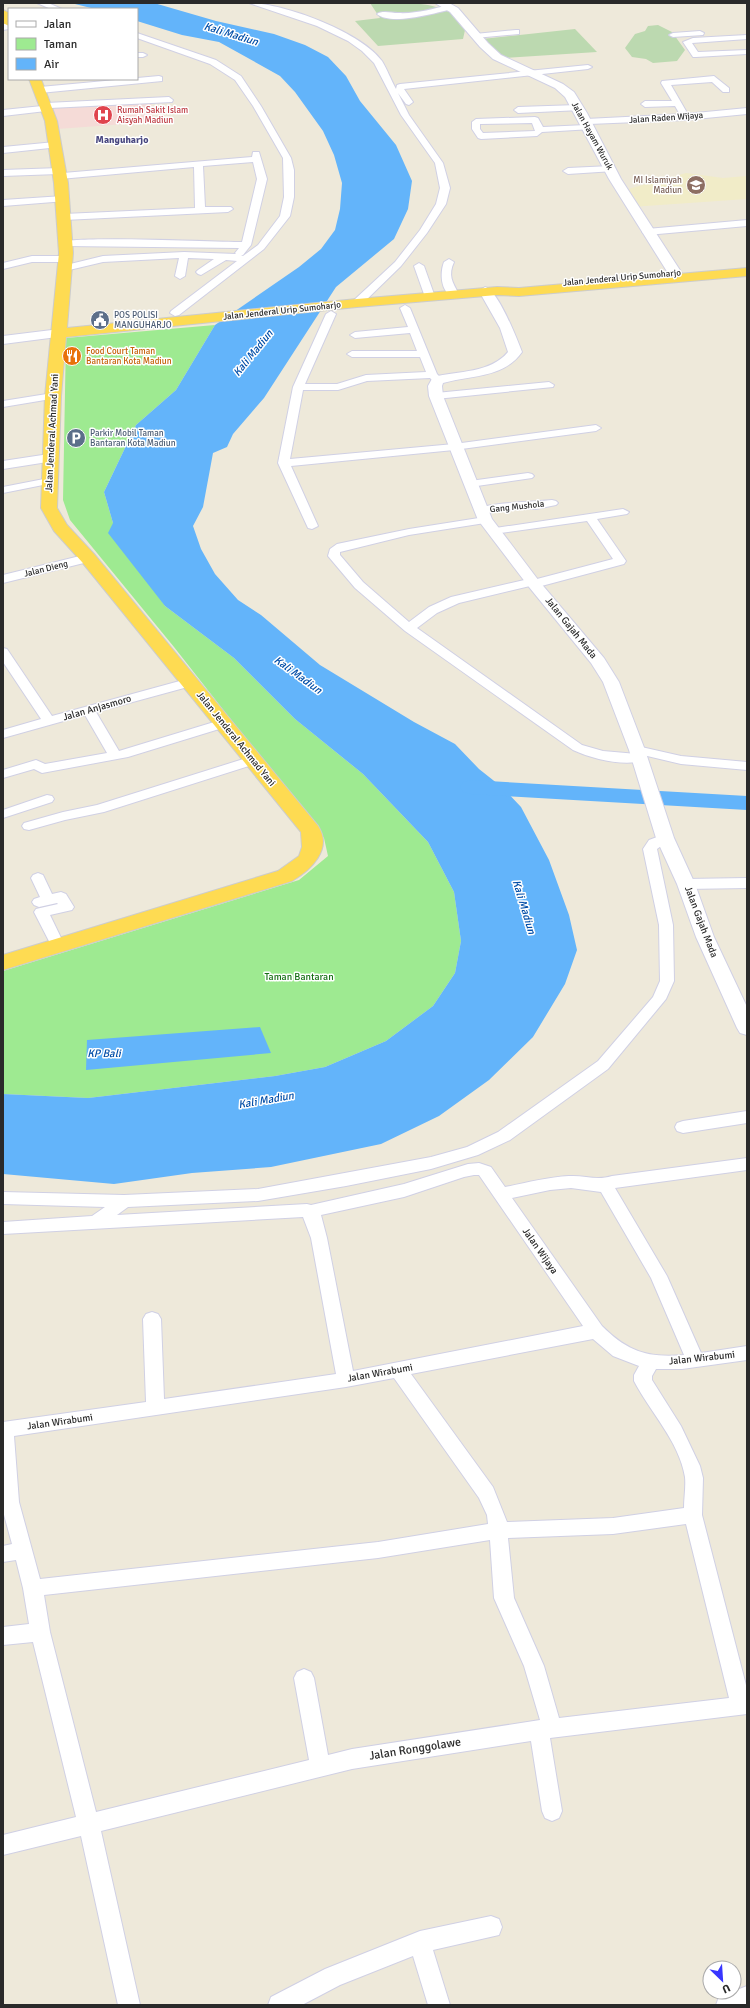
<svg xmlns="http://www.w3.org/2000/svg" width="750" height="2008" viewBox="0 0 750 2008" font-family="Signika,sans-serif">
	<rect width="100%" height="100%" fill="#eee9da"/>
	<path fill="#f1ecc8" d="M686,173l37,5 24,-2v23l-116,8 -10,-16z"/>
	<path fill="#f5dbd7" d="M151,102l3,20 -97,7 -6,-22z"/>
	<path fill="#9eea91" d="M215,325l-39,65 -40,35 -32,67 9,31 52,83 69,52 61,61 68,55 65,68 26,50 7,49 -6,32 -22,33 -47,35 -61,26 -50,9 -187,22 -85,-4v-123l296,-91 29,-24 -4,-18 -150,-191 -104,-127 -7,-20 3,-162z"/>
	<g fill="#bcd9b0">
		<path d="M370,3c26,0 63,-3 84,12 4,4 8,10 11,15l-2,9 -85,7 -23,-25 25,-3z"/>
		<path d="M658,25l14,7 13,18 -8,11 -24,2 -7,-4 -14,-2 -7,-9 10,-14 10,-3 3,-5z"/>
		<path d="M575,29l22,23 -94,6 -21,-19z"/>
	</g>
	<g fill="#63b4fa">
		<path d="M71,3h83l62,18 58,13 31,11 23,12 18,19 14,25 36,44 16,36 -4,28 -14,30 -58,48 -72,111 -31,36 -6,13 -14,6 -10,54 -10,19 8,23 14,25 23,26 23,15 59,50 94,57 41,22 24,25 24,19 18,19 28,53 20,55 8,35 -12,34 -32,53 -44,43 -50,36 -58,28 -110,23 -79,6 -78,11 -111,-10v-80l85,4 187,-22 50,-9 61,-26 47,-35 22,-33 6,-32 -7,-49 -26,-50 -65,-68 -68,-55 -61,-61 -69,-52 -57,-73 5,-10 -9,-31 32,-67 40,-35 39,-65 84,-58 22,-18 14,-19 5,-21 2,-26 -8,-28 -11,-24 -28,-39 -15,-16 -61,-34 -37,-7 -45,-14v-12h-42z"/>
		<path d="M260,1027l11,26 -185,17 1,-30z"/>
	</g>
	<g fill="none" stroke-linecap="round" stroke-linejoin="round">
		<path fill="#63b4fa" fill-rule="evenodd" d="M471,780l276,16v14l-276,-16 -8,-2 -3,-5 3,-5z"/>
		<g stroke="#d0d0e4" stroke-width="2">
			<g id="minor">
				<path d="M37,3h11l14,6h-11z"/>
				<path d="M249,3c35,0 112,29 133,58 5,8 9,19 14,28l1,-4 3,-1 188,-19 4,2 -4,2 -184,20 9,13 -4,3 -3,-1 -8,-11 11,22 34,48 7,25 -4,16 -19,29 -26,33 -40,39h-8l-1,-2 1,-2 42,-39 25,-32 16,-26 4,-16 -5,-25 -34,-48 -27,-52 -12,-12 -14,-10 -31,-15z"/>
				<path d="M449,5h3v4c-17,4 -61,17 -75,5 5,-4 15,-1 21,-1 18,1 34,-4 51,-8z"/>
				<path d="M516,30h3v4l-44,4 -4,-2 4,-2z"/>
				<path d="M700,31l4,2 -1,2 -30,2 -4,-2 4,-2z"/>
				<path d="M137,33l79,27 25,16 20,30 30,52 3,12v27l-4,19 -26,33 -85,66 -4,1 -5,-3 1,-2 66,-50 -11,-1 -25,15 -3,-1 -2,-2 2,-2 16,-11 -26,-1 -3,18 -5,3 -5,-3 4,-18 -76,4 -38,9 -5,-3 2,-2 41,-10 81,-4 52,2 -1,-1 4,-5 -174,-2 -5,-3c8,-8 160,-1 182,-1l15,-63 -4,-17 -50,4 2,41h26l2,2 -5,3 -164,8 -5,-3 5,-3 131,-6 -1,-41 -134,12 -5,-3 3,-2 -55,2v-6l57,-2 5,3 -2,2 189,-16 1,-5h6l8,27 -16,66 -8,10 -2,1h2l15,-11 22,-29 4,-19 -1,-39 -30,-52 -18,-26 -25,-16 -73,-26z"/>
				<path d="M747,35v4l-55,4 6,9 49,-2v4l-51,3h-3l-10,-15 10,-4z"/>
				<path d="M137,53h6l4,2 -4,2h-6z"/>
				<path d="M159,76l3,1v4l-122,12 -4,-3 4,-3z"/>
				<path d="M714,76l15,12v4h-6l-11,-10 -41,3 15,26 -1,2h-6l-4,-7 -30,1 -4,-3 4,-3h27l-11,-18 1,-2z"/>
				<path d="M169,97l4,3 -1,2 -122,6 -4,3 -43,5v-6l39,-4 4,-3z"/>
				<path d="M578,105l3,1v4l-63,3 -4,-3 4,-3z"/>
				<path d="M747,108v6l-62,6 -96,4 4,3 -1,2 -50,3 -5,4 -56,3 -3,-1 -6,-9v-7l4,-3 59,-2 3,1 5,9 43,-2 -4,-3 4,-3 99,-5zM532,123l3,8 -52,2 -3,-4v-5z"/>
				<path d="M611,166l3,1v4l-46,3 -5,-3 5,-3z"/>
				<path d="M63,196l3,1v4l-63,5v-6z"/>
				<path d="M747,220v6l-100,9 -5,-3 5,-3z"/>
				<path d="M32,256h34l5,3 -5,3h-34l-29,7v-6z"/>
				<path d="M449,259l5,3c-6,13 -2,20 5,32l-5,3c-14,-4 -14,-25 -10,-35z"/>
				<path d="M419,263l5,3 11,31 -1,2h-8l-1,-2 -11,-31z"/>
				<path d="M405,305l5,3 27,66 6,6 -1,2h-8l-4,-4 -63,3 -29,9h-35l-13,69 164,-15 142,-19 5,3 -5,3 -142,19 -163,16 27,60 -6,3 -4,-1 -30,-65 15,-76 33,-73 5,-3 5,3 -31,70h32l29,-9 60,-3 -6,-15h-68l-5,-3 5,-3h65l-7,-18 -55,5 -5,-3 5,-3 53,-5 -8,-19z"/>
				<path d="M549,382l5,3 -1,2 -117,12 -5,-3 5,-3z"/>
				<path d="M53,393l5,3 -1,2 -54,9v-6z"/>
				<path d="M528,473l4,1 2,2 -2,2 -62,9 -6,-3 6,-3z"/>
				<path d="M49,478l6,3 -2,2 -50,10v-6z"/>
				<path d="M552,500l4,1 2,2 -2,2 -20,4 -17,-1 -38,6 -6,-3c7,-9 63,-9 77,-11z"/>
				<path d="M623,509l6,3 -2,2 -30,5 29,42 -2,3 -90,24 -4,-2 -71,17 -22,10 -20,15 165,117 21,6 34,3 -7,-4 2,-3 5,-1 44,10 66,6v8l-66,-6 -38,-9 2,3 -2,3c-22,5 -50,-2 -70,-11l-168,-119 -50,-43 -27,-32 2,-7 7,-5 72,-15 76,-12 4,1 2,2 -2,2 -4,1 -76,12 -69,17v3l23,27 46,40 20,-15 22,-10 82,-19 4,1 76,-20 -26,-38 -94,13 -4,-1 -2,-2 2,-2z"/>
				<path d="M88,554l4,1 2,3 -2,3 -89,22v-8z"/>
				<path d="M3,648l4,1 45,67 135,-37h8l2,3 -2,3 -99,27 23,39 105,-32 6,4 -1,3 -101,31 -86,16 -8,-4 -31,9v-8l33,-10 9,4 62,-11 -22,-38 -82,23v-8l38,-11 -38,-57z"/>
				<path d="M253,756l5,1 2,3 -2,3 -154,49 -39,8 -36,10 -5,-1 -2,-3 2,-3 39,-11 34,-7z"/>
				<path d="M47,795l5,1 2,3 -2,3 -49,16v-8z"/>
				<path d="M665,834l5,1 2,3 -15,11 16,76 1,56 -8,18 -58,70 -98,71 -32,15 -47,14 -85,17 -88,15 -130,6 -11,8 190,-11 4,1 93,-21 64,-20 11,-1 12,4 14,20c21,-4 43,-10 64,-11 16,-1 27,5 43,0l135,-18v12l-132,18 52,88 34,77 46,-7v14l-65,9h-26l-4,7v4l29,46 19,40 3,12 -1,37 45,174v25l-197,24 12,73 -3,7 -7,3 -7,-3 -3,-7 -11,-70 -179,28 -251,62 39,174h-22l-37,-169 -78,19v-20l73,-18 -43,-175 -30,3v-18l26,-3 -6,-36 -7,-28 -13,2v-16l9,-2 -9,-33v-89l143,-20 -3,-83 3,-5 6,-2 6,2 3,5 3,80 172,-25 -25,-136 -8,-21 -300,17v-12l89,-6 13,-9 -102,-3v-12l121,3 134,-6 173,-32 36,-10 31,-15 100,-71 55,-64 7,-16 -1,-56 -16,-76 6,-9zM474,1175h5l104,151 -230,45 -26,-133 -6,-23 83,-18 60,-20zM571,1188l30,4 50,86 33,77c-36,3 -56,-3 -82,-29l-90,-128 38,-8zM593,1339l20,17 26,10 -5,9v6c16,31 45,60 51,96 1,10 -1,21 -1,31l-71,10 -106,4 -14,-35 -82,-113zM394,1378l85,120 8,17 1,9 -110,18 -338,37 -21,-77 -5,-66 332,-49zM686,1524l43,174 -170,20 -15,-52 -30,-68 -6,-60 105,-4zM490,1540l4,58 30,68 16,54 -188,29 -24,6 -14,-77 -3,-6 -7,-3 -7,3 -3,6 15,82 -213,52 -46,-180 -6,-37 334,-37z"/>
				<path d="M38,873l5,2 9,19 9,-2 5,2 8,13 -2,3 -22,5 15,31 -2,3 -5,2 -5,-2 -19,-37 2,-3 22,-5 -1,-1 -18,4 -5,-2 -2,-3 2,-3 6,-2 -9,-19 2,-3z"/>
				<path d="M747,878v10l-61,1 -5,-2 -2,-3 2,-3 5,-2z"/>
				<path d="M747,1111v12l-64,10 -6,-2 -2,-4 2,-4 6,-2z"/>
				<path d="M491,1916l8,3 3,8 -3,8 -66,15 17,55h-22l-15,-49 -73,29 -38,20h-34l3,-8 54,-28 95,-38z"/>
				<path d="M747,1986v19h-31l3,-8z"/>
			</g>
		</g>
		<g stroke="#d0d0e4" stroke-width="2">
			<g id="tertiary">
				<path d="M55,142l4,1 2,2 -2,2 -56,6v-6z"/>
				<path d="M485,287c13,3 32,52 37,65 -18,26 -51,23 -79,31l-1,3 1,10 49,123 47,62 65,77 15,24 26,68 29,88 21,46 19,53 33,70v28l-7,-2 -3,-5 -41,-91 -19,-53 -21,-46 -27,-88 -26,-68 -12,-19 -62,-76 -51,-67 -49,-124 -1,-10 5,-9c25,-6 58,-4 75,-25l-8,-24 -21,-37z"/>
				<path d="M49,454l5,1 2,3 -2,3 -51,8v-8z"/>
			</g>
		</g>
		<g stroke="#d0d0e4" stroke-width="2">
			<g id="secondary">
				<path d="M435,3h14l9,5 30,35 13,12 62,29 11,8 13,21 34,66 64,99 -2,3h-10l-64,-102 -44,-82 -10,-9 -62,-29 -13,-12 -30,-35z"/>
				<path d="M9,23v6l-6,1v-6z"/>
				<path d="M60,329l5,1 2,3 -2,3 -62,8v-8z"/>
			</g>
		</g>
		<g stroke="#ccc" stroke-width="2">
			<g id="trunk">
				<path d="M3,10l6,3v13l-6,-3z"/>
				<path d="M29,79h12l16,42 11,62 5,70 -6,75 290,-29 140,-12 22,1 228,-20v8l-228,20 -22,-1 -140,12 -291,30 -5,59 -4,112 10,17 27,29 224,272c15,23 -7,44 -26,55l-289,89v-15l275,-84 21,-15 3,-9 -1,-15 -219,-270 -28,-31 -13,-23 4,-112 14,-143 -5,-70 -9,-62z"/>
			</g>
		</g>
		<use href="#minor" fill="#fff" fill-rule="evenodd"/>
		<use href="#tertiary" fill="#fff" fill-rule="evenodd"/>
		<use href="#secondary" fill="#fff" fill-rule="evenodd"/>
		<use href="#trunk" fill="#fedb52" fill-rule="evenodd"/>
	</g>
	<defs>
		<g id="hospital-disc" transform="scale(1)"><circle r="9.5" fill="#e0444e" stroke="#fff"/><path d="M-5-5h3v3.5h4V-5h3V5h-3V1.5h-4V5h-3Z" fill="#fff"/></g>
		<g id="school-disc" transform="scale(1)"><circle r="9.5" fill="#8d6e63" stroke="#fff"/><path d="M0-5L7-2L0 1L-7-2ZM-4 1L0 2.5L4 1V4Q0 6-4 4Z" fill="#fff"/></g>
		<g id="civic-disc" transform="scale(1)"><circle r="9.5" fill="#5c6f8a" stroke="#fff"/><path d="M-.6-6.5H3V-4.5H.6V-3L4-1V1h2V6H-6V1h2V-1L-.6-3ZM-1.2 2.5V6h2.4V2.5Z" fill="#fff"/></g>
		<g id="restaurant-disc" transform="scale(1)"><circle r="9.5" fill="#e8710a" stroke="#fff"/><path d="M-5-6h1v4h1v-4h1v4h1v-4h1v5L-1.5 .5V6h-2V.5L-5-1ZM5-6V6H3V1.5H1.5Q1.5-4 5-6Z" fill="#fff"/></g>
		<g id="parking-disc" transform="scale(1)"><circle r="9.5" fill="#5c6f8a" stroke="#fff"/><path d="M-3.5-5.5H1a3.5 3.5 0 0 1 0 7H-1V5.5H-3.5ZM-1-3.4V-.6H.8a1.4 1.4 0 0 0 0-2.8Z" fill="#fff"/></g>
	</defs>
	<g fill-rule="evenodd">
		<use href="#hospital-disc" x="103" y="115"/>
		<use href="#school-disc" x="696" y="185"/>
		<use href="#civic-disc" x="100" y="320"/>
		<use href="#restaurant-disc" x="72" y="356"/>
		<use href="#parking-disc" x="76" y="438"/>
	</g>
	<g text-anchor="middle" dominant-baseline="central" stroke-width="3" stroke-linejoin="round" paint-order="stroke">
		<g font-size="9" fill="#be3a42" stroke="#fff" text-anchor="start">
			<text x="117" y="110">Rumah Sakit Islam<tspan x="117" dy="10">Aisyah Madiun</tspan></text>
		</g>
		<g font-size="9" fill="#2a2a2a" stroke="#fff">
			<text transform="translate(666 118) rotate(-4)">Jalan Raden Wijaya</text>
			<text transform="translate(592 136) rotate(61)">Jalan Hayam Wuruk</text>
			<text transform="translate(622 278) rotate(-5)">Jalan Jenderal Urip Sumoharjo</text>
			<text transform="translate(282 311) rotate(-6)">Jalan Jenderal Urip Sumoharjo</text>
			<text transform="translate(517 507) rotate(-6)">Gang Mushola</text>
			<text transform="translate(46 569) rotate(-14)">Jalan Dieng</text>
		</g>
		<g font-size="9" fill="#785e54" stroke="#fff" text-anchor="end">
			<text x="682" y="180">MI Islamiyah<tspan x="682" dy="10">Madiun</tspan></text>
		</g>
		<g font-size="9" fill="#4e5e75" stroke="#fff" text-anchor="start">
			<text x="114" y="315">POS POLISI<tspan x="114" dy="10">MANGUHARJO</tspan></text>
			<text x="90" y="433">Parkir Mobil Taman<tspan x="90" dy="10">Bantaran Kota Madiun</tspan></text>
		</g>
		<g font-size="9" fill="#c56008" stroke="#fff" text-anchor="start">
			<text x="86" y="351">Food Court Taman<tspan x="86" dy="10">Bantaran Kota Madiun</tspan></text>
		</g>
		<g font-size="10" font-weight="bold" fill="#47467f" stroke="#fff">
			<text x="122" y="140">Manguharjo</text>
		</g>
		<g font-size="10" fill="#2a2a2a" stroke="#fff">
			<text transform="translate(52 433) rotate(-87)">Jalan Jenderal Achmad Yani</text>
			<text transform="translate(571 628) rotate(51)">Jalan Gajah Mada</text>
			<text transform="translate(97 708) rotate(-16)">Jalan Anjasmoro</text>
			<text transform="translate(236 739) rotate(51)">Jalan Jenderal Achmad Yani</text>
			<text transform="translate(701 922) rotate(69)">Jalan Gajah Mada</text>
			<text transform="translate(540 1251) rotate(55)">Jalan Wijaya</text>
			<text transform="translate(702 1358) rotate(-6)">Jalan Wirabumi</text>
			<text transform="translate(380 1373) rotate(-10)">Jalan Wirabumi</text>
			<text transform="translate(60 1422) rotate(-8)">Jalan Wirabumi</text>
		</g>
		<g font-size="10" fill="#146e13" stroke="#fff">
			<text x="299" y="977">Taman Bantaran</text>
		</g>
		<g font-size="11" font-style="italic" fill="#014da7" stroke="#fff">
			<text transform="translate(231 34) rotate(17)">Kali Madiun</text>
			<text transform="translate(253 353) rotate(-51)">Kali Madiun</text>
			<text transform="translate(298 675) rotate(36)">Kali Madiun</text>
			<text transform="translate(524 907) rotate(73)">Kali Madiun</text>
			<text x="104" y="1053">KP Bali</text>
			<text transform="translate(266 1100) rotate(-10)">Kali Madiun</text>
		</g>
		<g font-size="12" fill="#2a2a2a" stroke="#fff">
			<text transform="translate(415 1749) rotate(-9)">Jalan Ronggolawe</text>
		</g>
	</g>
	<rect width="750" height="2008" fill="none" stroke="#2a2a2a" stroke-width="8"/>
	<rect x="8" y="8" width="130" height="72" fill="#ffffff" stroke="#aaaaaa"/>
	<rect x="16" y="21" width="20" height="6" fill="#ffffff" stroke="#aaaaaa"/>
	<text x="44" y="28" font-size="12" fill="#2a2a2a">Jalan</text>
	<rect x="16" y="38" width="20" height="12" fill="#9eea91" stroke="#aaaaaa"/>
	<text x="44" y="48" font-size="12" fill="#2a2a2a">Taman</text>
	<rect x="16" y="58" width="20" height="12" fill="#63b4fa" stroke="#aaaaaa"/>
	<text x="44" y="68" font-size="12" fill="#2a2a2a">Air</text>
	<g transform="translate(722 1980) rotate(155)"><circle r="19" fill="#ffffff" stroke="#aaaaaa"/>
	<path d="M0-3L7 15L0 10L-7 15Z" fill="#3836ff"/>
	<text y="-6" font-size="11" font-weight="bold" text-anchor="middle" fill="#2a2a2a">U</text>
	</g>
</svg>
